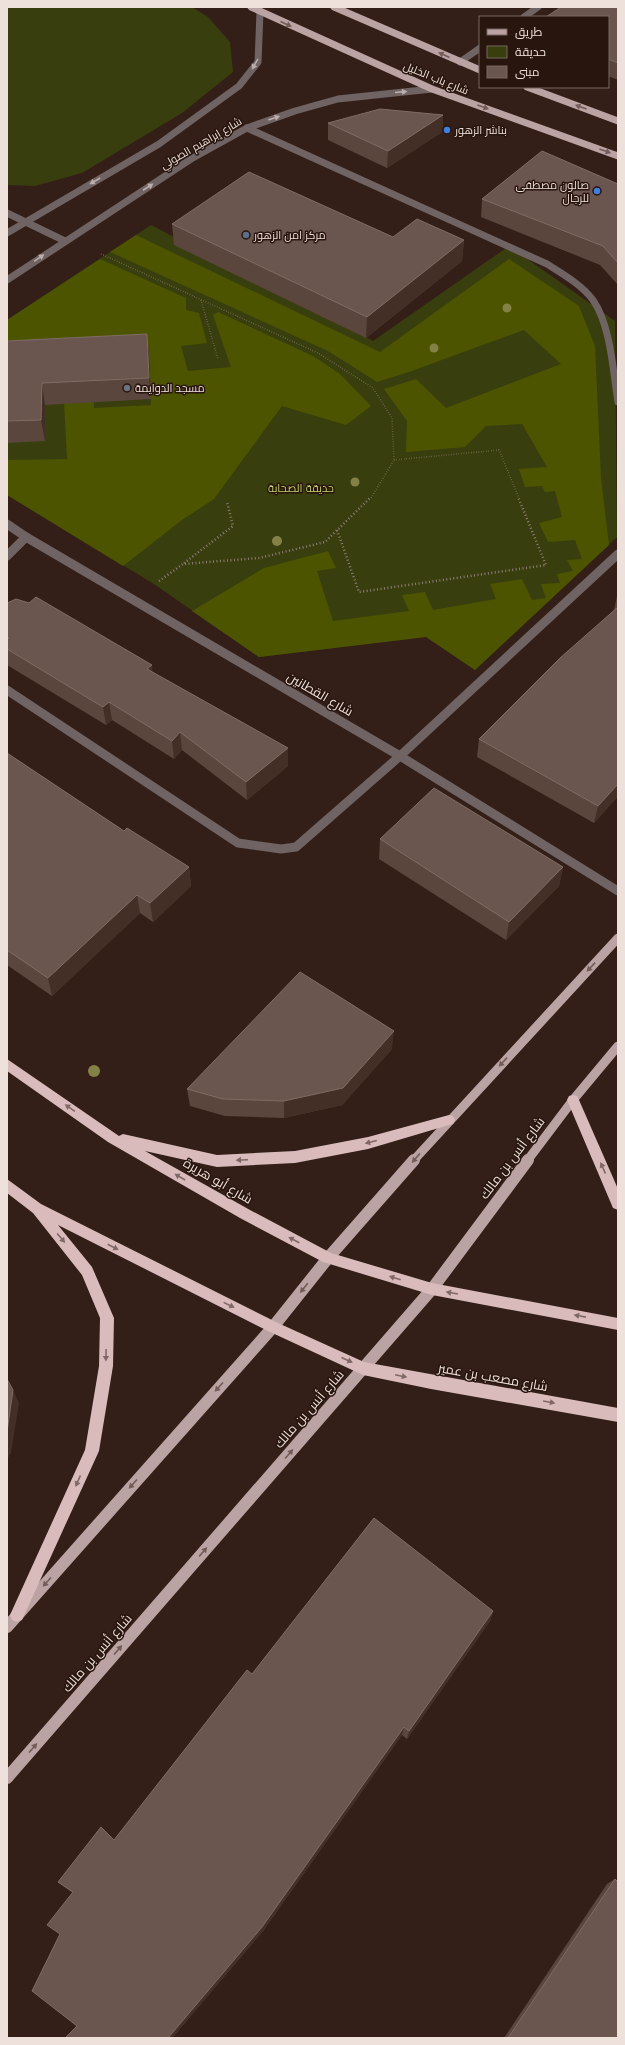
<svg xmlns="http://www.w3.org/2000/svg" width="625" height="2045" viewBox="0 0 625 2045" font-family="Arial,Cairo,sans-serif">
	<rect width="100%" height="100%" fill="#331f17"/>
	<g fill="#393e0e">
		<path d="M7,7h185l16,10 22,25 3,30 -51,41 -100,60 -47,13 -28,-1z"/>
		<path d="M151,225l222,116 136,-95 106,75 2,216 -142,133 -49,-33 -167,20 -105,-73 -147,-89v-175z"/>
	</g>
	<g fill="#4d5400">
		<path d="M136,235l244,117 129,-93 70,47 16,40 6,132 8,67 -134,125 -49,-33 -167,20 -67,-46 72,-43 64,-17 8,17 -19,3 16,50 76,-10 -7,-16 23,-3 8,18 63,-11 -6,-15 32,-5 10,21 14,-2 -5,-14 19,-1 -3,-9 16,-3 -6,-11 15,-1 -7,-19 -27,2 -9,-19 23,-6 -7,-26 -10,1 -3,-6 -17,1 -6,-18 28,-2 -25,-43 -36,2 -21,21 -59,5 1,-31 -23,-32 32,-10 30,29 115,-44 -37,-34 -115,42 -32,10 -49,-31 -218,-99z"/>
		<path d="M100,259l86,39v12l13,3 8,30 -26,3 7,25 43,-4 -18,-52 5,-3 95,44 27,18 31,32 -25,19 -64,-19 -68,93 -32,21 -59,46 -116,-71v-35l60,-1 -4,-75 30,-2 1,26 57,-3 -2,-50 -142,7v-42z"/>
	</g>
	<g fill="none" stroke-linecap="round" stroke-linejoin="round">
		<g stroke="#8e7d77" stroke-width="1.5" stroke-dasharray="0.5 2" stroke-linecap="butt">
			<path d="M101,254l217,99 55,35 19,30 2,42 -23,38"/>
			<path d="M201,300l17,59"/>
			<path d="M394,460l105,-10 20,48"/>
		</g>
		<g stroke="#8e7d77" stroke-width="2.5" stroke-dasharray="1 2.5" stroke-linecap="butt">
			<path d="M337,530l22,62 187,-27 -28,-68"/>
			<path d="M184,563l49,-37 -6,-24"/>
			<path d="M159,581l24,-17 76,-6 66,-16 46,-45"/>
		</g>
		<g stroke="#6f6363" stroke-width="7">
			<path d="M524,17l14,-10"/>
			<path d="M460,62l20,-14"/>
			<path d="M247,128l300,136c16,10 35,21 46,36 18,26 20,72 25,102"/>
			<path d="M7,213l58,28"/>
			<path d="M7,233l152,-89 80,-58 19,-24 2,-50"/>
			<path d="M7,280l184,-121 56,-31 48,-17 43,-12 94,-10"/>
		</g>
		<g stroke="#6f6363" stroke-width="9">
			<path d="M7,524l19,13 374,219 218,135"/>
			<path d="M7,556l19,-19"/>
			<path d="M7,690l231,153 43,6 15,-2 104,-91 218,-202"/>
		</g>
		<g stroke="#bba2a3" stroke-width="7">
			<path d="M251,7l181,82 186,67"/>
			<path d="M334,7l146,63"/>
			<path d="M527,87l91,34"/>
		</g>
		<g stroke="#bba2a3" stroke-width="9">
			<path d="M413,1161l205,-223"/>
			<path d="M527,1161l46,-61 45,-54"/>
		</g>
		<g stroke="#bba2a3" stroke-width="12">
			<path d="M7,1627l266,-300 55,-69 86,-98"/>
			<path d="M7,1778l425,-489 96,-129"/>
		</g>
		<g fill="#d9bbbc" fill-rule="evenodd">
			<path d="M7,1059l112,77 4,-2 94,21 78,-4 73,-14 81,-22 4,1 2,4 -2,4 -4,1 -81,24 -73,14 -78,4 -72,-16 105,59 81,43 101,30 186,35v12l-186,-35 -109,-33 -83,-44 -132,-76 -101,-71z"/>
			<path d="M573,1095l4,1 2,4 39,89v21l-5,-2 -46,-108 2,-4z"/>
			<path d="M7,1179l34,25 237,119 86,39 254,46v14l-187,-33 -68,-14 -95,-44 -210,-106 34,42 22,51 -1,48 -14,85 -77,169 -5,2 -5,-2 -2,-5 75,-165 14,-84 1,-48 -18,-43 -49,-62 -26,-20z"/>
		</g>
	</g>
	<g fill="#838146">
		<circle cx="507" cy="308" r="4.5"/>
		<circle cx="434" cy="348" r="4.5"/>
		<circle cx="355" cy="482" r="4.5"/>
		<circle cx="277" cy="541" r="5"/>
		<circle cx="94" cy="1071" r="6"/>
	</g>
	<g fill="#5b463e">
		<path d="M618,7v73l-10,-4v-59z"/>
		<path d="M443,115l-1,17 -55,36 -59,-28v-17z"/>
		<path d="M618,184v101l-18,-20 -119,-48 1,-18z"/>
		<path d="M172,224l221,13 71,3 -2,21 -96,77 -192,-93z"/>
		<path d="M7,341l142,14 2,44 -106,6v36l-38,2z"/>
		<path d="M617,596h1v200l-24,27 -117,-66 2,-18 135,-129z"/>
		<path d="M7,603l146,70 135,93 -41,34 -65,-50 -8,9 -62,-39 -6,5 -99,-60z"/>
		<path d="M7,753l117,78 65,36 2,19 -38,36 -13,-9 -88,83 -45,-31z"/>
		<path d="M380,839l183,28 -4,19 -53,54 -127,-81z"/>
		<path d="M392,1049l-50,56 -58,13 -59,-2 -35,-10 -3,-17z"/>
		<path d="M493,1611l-3,10 -83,118 -5,-4 -139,196 -91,107h-107l12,-12 -17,-92 13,-41 -15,-11 56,-42 138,-166z"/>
		<path d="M615,1879l3,159h-114l103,-154z"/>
	</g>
	<g fill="#442f27">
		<path d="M443,115l-1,17 -55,36 1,-17z"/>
		<path d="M464,240l-2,21 -96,77 1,-21z"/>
		<path d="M147,334l2,21 2,44 -2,-21z"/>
		<path d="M42,383l3,22v36l-4,-21z"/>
		<path d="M152,665l2,18 -7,-14z"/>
		<path d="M109,702l3,18 -6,5 -3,-18z"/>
		<path d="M180,732l2,18 -8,9 -2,-18z"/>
		<path d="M288,748v18l-41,34 -1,-18z"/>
		<path d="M618,784v12l-24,27 4,-17z"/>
		<path d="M189,867l2,19 -38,36 -3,-19z"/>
		<path d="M563,867l-4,19 -53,54 3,-18z"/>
		<path d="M137,895l3,18 -88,83 -4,-18z"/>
		<path d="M394,1031l-2,18 -50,56 -58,13v-17z"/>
		<path d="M13,1390l6,13 -8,50 -4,6v-27z"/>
		<path d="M493,1611l-3,10 -83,118 2,-8z"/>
		<path d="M404,1727l-2,8 -139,196 -91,107h-4z"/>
	</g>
	<g fill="#6b564f" stroke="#7f6c65">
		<path d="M561,7h57v56l-10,-4v-42h-62z"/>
		<path d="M380,109l63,6 -55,36 -60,-28z"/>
		<path d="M542,151l76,33v79l-15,-17 -121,-47z"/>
		<path d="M249,172l144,65 24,-18 47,21 -97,77 -195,-93z"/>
		<path d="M147,334l2,44 -107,5 -1,37 -34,1v-80z"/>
		<path d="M36,597l116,68 -5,4 141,79 -42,34 -66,-50 -8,9 -63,-39 -6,5 -96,-58v-9l2,-2 -2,-1v-34l9,-4 13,4z"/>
		<path d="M618,607v177l-20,22 -119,-67 81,-81z"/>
		<path d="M7,753l117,78 3,-3 62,39 -39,36 -13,-8 -89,83 -41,-28z"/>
		<path d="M434,788l129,79 -54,55 -129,-83z"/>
		<path d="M300,972l94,59 -51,57 -59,13 -61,-2 -36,-10z"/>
		<path d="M7,1379l6,11 -6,42z"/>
		<path d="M374,1518l119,93 -84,120 -5,-4 -142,200 -94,111h-103l12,-12 -45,-35 28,-57 -13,-9 26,-33 -15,-10 43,-55 13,13 133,-170 5,4z"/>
		<path d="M615,1879l3,3v156h-110z"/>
	</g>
	<defs><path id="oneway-solid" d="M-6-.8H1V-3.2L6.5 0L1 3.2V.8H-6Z"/></defs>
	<g fill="#725c58">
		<use href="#oneway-solid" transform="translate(286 24) rotate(24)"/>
		<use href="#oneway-solid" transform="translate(444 55) rotate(-156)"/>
		<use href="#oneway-solid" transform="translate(483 107) rotate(20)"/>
		<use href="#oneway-solid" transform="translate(581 107) rotate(-160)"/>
		<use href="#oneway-solid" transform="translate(605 151) rotate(20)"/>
		<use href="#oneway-solid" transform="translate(591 967) rotate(133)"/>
		<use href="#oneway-solid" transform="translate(503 1062) rotate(133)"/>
		<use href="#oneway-solid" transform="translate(416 1158) rotate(131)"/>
		<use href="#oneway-solid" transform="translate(304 1288) rotate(129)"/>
		<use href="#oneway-solid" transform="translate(219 1387) rotate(132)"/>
		<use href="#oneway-solid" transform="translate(289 1454) rotate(-49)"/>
		<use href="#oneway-solid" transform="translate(133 1484) rotate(132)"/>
		<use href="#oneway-solid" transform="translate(203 1552) rotate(-49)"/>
		<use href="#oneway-solid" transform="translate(47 1582) rotate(132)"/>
		<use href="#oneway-solid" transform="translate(118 1650) rotate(-49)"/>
		<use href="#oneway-solid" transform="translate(33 1748) rotate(-49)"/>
	</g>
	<g fill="#bbaeab">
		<use href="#oneway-solid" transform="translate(255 64) rotate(120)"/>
		<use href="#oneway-solid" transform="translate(401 92) rotate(-5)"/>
		<use href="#oneway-solid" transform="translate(274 118) rotate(-19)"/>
		<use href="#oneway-solid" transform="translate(95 181) rotate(150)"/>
		<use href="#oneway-solid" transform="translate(148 187) rotate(-33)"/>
		<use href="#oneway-solid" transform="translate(39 258) rotate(-34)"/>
	</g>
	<g fill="#806865">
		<use href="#oneway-solid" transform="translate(70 1108) rotate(-145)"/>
		<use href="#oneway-solid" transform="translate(371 1142) rotate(166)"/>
		<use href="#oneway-solid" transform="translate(242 1160) rotate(177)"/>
		<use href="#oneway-solid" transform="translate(603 1168) rotate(-114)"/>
		<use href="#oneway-solid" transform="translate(180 1177) rotate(-150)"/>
		<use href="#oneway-solid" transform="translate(61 1238) rotate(50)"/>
		<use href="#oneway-solid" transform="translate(294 1240) rotate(-152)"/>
		<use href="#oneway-solid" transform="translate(113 1247) rotate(27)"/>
		<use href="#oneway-solid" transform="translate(395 1278) rotate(-163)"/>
		<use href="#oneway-solid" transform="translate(452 1293) rotate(-170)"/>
		<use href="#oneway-solid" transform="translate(229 1305) rotate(26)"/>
		<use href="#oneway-solid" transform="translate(580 1316) rotate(-169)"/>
		<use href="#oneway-solid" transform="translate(106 1355) rotate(91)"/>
		<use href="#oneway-solid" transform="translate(347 1360) rotate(24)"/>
		<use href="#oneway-solid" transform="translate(401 1376) rotate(12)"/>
		<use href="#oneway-solid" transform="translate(549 1402) rotate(10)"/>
		<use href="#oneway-solid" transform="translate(78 1481) rotate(114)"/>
	</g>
	<g fill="#3f7fe0" stroke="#28150e" stroke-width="1.5">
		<circle cx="447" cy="130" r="4"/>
		<circle cx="597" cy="191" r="4"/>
	</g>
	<circle fill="#5c6f8a" stroke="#28150e" stroke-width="1.5" cx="246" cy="235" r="4"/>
	<circle fill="#6b7280" stroke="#28150e" stroke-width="1.5" cx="127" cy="388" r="4"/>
	<g text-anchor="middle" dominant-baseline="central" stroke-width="3" stroke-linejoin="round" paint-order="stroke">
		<g font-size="11" fill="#eee0db" stroke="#28150e">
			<text transform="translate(436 78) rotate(22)">شارع باب الخليل</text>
			<text transform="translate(201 143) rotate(-30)">شارع إبراهيم الصولي</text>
		</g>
		<g font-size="11" fill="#eee0db" stroke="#28150e" text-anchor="start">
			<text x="455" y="130">بناشر الزهور</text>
			<text x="589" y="185" text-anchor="end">صالون مصطفى<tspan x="589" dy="13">للرجال</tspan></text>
			<text x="254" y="235">مركز امن الزهور</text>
			<text x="135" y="388">مسجد الدوايمة</text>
		</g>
		<g font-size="11" fill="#c4d16c" stroke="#28150e">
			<text x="301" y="488">حديقة الصحابة</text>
		</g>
		<g font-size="13" fill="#eee0db" stroke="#28150e">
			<text transform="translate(320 694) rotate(30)">شارع القطانين</text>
			<text transform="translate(512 1158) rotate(-53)">شارع أنس بن مالك</text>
			<text transform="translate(218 1181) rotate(30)">شارع أبو هريرة</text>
			<text transform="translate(493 1377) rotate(10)">شارع مصعب بن عمير</text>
			<text transform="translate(309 1409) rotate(-49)">شارع أنس بن مالك</text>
			<text transform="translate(97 1653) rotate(-49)">شارع أنس بن مالك</text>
		</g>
	</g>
	<rect width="625" height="2045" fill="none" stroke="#eee0db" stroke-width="16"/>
	<rect x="479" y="16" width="130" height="72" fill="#28150e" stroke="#776660"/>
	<rect x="487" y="29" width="20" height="6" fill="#bba2a3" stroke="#776660"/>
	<text x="515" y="36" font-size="12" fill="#eee0db">طريق</text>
	<rect x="487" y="46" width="20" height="12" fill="#393e0e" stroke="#776660"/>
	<text x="515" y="56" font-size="12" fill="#eee0db">حديقة</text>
	<rect x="487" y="66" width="20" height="12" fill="#6b564f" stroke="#776660"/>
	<text x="515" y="76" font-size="12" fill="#eee0db">مبنى</text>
</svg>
